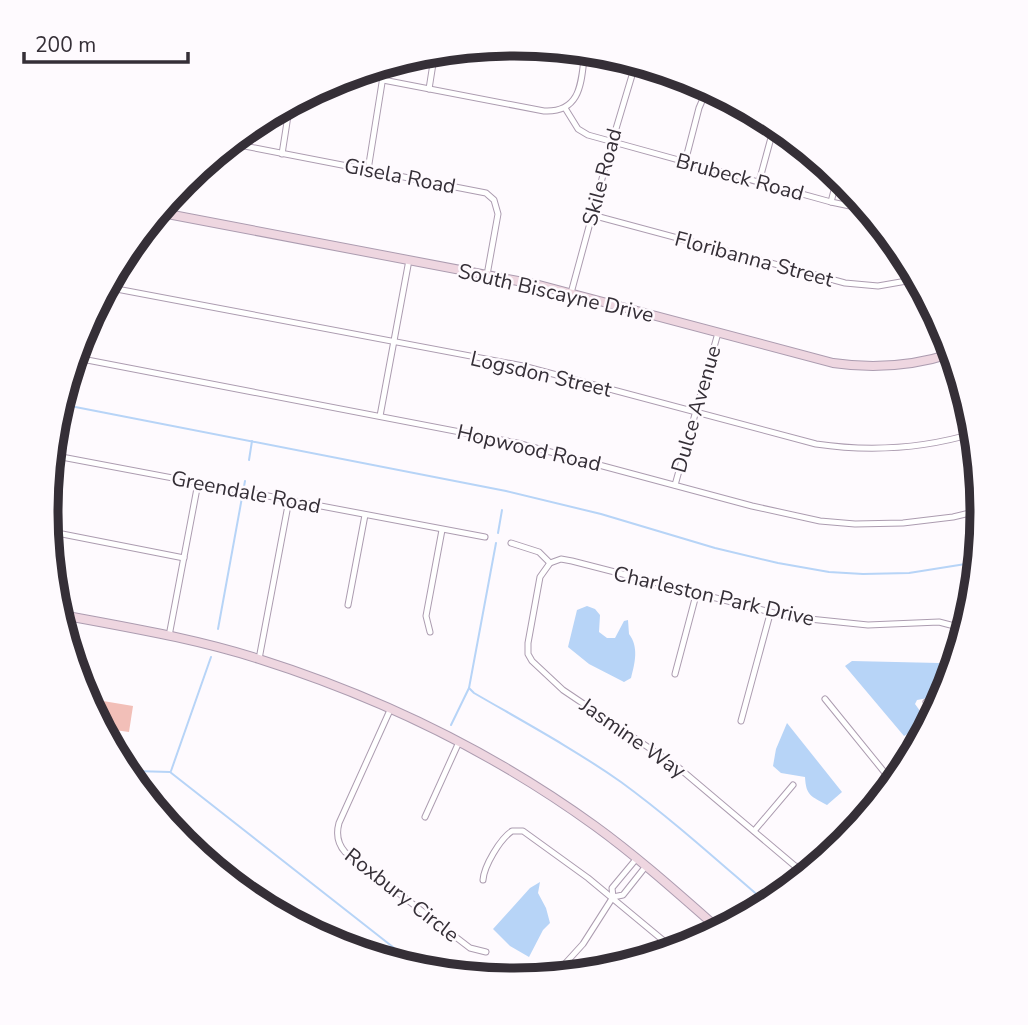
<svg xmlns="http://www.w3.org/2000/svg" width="1028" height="1025" viewBox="0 0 1028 1025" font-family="'Nunito Sans',sans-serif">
	<rect width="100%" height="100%" fill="#fefafe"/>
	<path fill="#f2bfb8" d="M103,701l30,5 -4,26 -29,-4z"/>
	<g fill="#b7d4f7">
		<path d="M587,606l8,3 5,6 -1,17 8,6h8l9,-17 4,-1 1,14c10,13 6,29 2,44l-7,4 -35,-18 -21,-17 9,-37z"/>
		<path d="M852,661l87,2 14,9 -6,20 -11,21 -8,-15 -11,2 -2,4 13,18 -24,14 -59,-70z"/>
		<path d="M787,723l55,69 -15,13c-16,-9 -21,-9 -22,-28l-24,-4 -8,-7 3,-17z"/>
		<path d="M540,882l-2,11 8,15 4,15 -7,7 -14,27 -19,-11 -17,-17 37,-41z"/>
	</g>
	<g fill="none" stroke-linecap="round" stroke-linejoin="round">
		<g stroke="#b7d4f7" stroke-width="2">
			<path d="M60,404l446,87 95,23 114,34 63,15 51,9 34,2 46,-1 69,-11"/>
			<path d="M249,460l3,-19"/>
			<path d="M498,533l4,-23"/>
			<path d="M496,543l-27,145 5,5c50,29 100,56 147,89 52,38 99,81 148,123"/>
			<path d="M218,629l27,-148"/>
			<path d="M451,725l18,-37"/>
			<path d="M171,771l40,-114"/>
			<path d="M125,773l9,-2 36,1 256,201"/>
		</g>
		<g stroke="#ac9cb0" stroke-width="7">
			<g id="street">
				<path d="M383,80l161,31c39,2 37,-32 41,-60"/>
				<path d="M429,89l6,-38"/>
				<path d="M565,108l13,21 10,6 243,67 38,8"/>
				<path d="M229,143l257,50 8,7 4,14 -11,61"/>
				<path d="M282,154l8,-51"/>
				<path d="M685,162l14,-54 9,-21"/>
				<path d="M368,170l17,-106"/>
				<path d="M759,182l16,-59"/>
				<path d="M831,202l7,-27"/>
				<path d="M592,215l253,68 33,3 40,-7"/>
				<path d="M106,287l417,79 293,78c54,8 106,5 159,-11"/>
				<path d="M571,293l41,-151 24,-80"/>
				<path d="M74,355l8,4 435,84 235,63 68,15 35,3 48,-1 50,-6 29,-7"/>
				<path d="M380,416l29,-156"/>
				<path d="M51,455l434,82"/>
				<path d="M675,485l43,-152"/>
				<path d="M47,531l137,27"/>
				<path d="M511,543l28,9 11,11 11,-4 11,2 218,56 78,8 71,-3 27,7"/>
				<path d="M550,563l-10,14 -12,66v11l4,7 31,29 116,78 116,98 14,3 10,-3"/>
				<path d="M348,605l17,-90"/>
				<path d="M430,632l-4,-16 16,-86"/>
				<path d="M169,636l29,-153"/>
				<path d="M259,659l30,-159"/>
				<path d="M675,674l21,-79"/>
				<path d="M825,699l69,85"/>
				<path d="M926,702l8,14"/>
				<path d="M391,708l-52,115c-3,11 -2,20 6,29l125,96 16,4"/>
				<path d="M741,721l29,-107"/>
				<path d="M425,817l34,-75"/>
				<path d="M754,831l39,-46"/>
				<path d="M173,833l108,84"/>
				<path d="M483,880c1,-14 17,-41 29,-49h11l65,47 88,73"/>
				<path d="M613,897l10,-2 23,-29"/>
				<path d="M552,978l31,-34 30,-47 -1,-9 25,-30"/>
			</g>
		</g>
		<g stroke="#ac9cb0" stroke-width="10">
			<g id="secondary">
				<path d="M157,212l382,73 294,78c41,6 81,3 120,-10"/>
				<path d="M57,614c68,13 137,24 202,45 120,38 234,93 336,167 44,32 85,69 126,105"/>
				<path d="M61,627l2,-12"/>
			</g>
		</g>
		<use href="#street" stroke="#fff" stroke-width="5"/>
		<use href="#secondary" stroke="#eed6e0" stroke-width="8"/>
	</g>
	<g text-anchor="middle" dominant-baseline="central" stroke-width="5" stroke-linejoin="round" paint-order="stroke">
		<g font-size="21" fill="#352f37" stroke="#fefafe">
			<text transform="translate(400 176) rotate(11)">Gisela Road</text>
			<text transform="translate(602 177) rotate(-75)">Skile Road</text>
			<text transform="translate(740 177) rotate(15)">Brubeck Road</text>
			<text transform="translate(754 259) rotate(15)">Floribanna Street</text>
			<text transform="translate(556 293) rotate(13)">South Biscayne Drive</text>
			<text transform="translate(541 374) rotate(13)">Logsdon Street</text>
			<text transform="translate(696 409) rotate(-74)">Dulce Avenue</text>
			<text transform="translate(529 448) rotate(13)">Hopwood Road</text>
			<text transform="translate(246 492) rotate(11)">Greendale Road</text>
			<text transform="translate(714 596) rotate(13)">Charleston Park Drive</text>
			<text transform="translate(633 738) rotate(35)">Jasmine Way</text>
			<text transform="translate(402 895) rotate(38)">Roxbury Circle</text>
		</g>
	</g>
	<path d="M0 0H1028V1025H0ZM58 512a456 456 0 1 1 912 0a456 456 0 1 1-912 0Z" fill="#fefafe" fill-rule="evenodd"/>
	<path fill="none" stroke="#352f37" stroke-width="9" d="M58 512a456 456 0 1 1 912 0a456 456 0 1 1-912 0Z"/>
	<path d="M24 52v10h164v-10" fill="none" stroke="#352f37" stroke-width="3.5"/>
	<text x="35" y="52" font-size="21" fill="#352f37" stroke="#fefafe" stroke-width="5" paint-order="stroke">200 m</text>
</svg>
